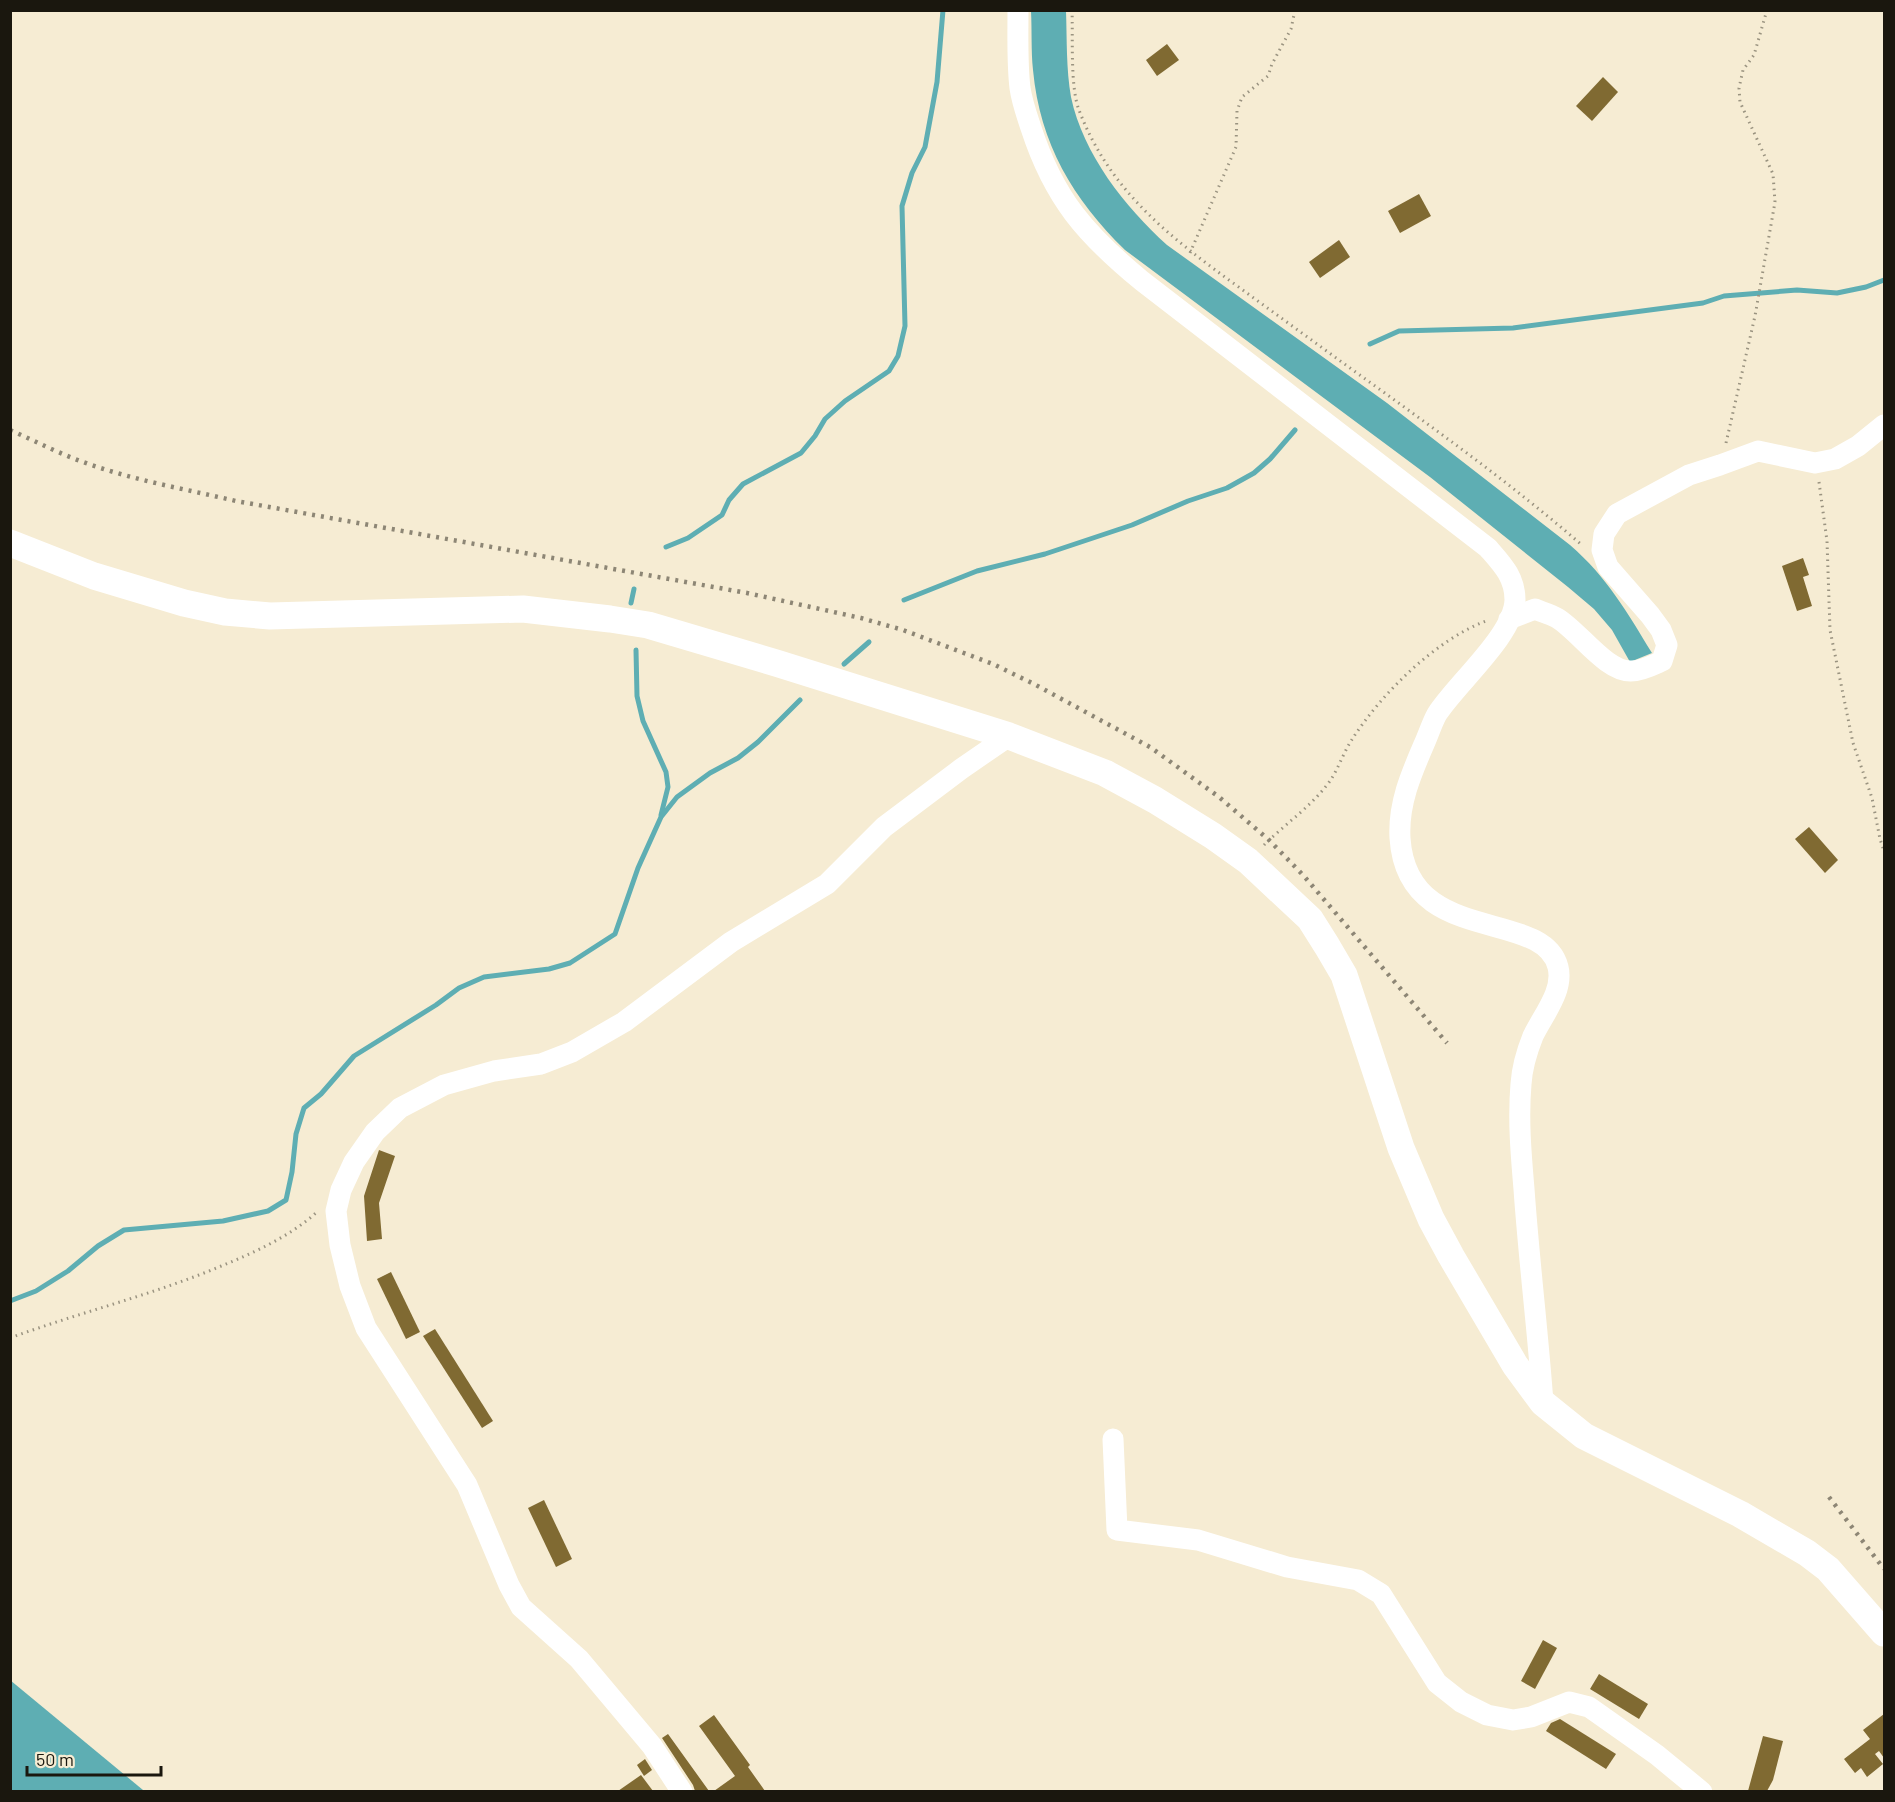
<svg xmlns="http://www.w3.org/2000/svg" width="1895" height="1802" viewBox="0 0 1895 1802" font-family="Barlow,sans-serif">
	<rect width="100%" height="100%" fill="#f6ecd3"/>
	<g fill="#5eaeb3">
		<path d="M1031,11h35c1,28 0,58 5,86 12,57 54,110 96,148l220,158 183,142c37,32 57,67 82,108l-22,9 -18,-32 -18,-21 -26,-22 -138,-110 -305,-227c-52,-51 -85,-106 -92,-180 -2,-19 -1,-40 -2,-59z"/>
		<path d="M10,1680l133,110 1,1h-133z"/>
	</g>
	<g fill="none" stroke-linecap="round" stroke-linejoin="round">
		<g stroke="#5eaeb3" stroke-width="5">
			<path d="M1370,344l29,-13 114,-3 190,-25 21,-7 73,-6 40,3 29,-6 18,-7"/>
			<path d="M666,547l22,-9 34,-23 7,-15 14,-16 58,-31 14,-17 10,-17 20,-18 44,-30 9,-15 7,-30 -3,-120 10,-33 13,-26 12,-65 6,-72"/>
			<path d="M904,600l73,-29 68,-17 87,-29 56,-24 39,-13 27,-15 16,-14 25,-29"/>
			<path d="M631,603l3,-14"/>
			<path d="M636,650l1,46 6,25 23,51 2,15 -7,28"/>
			<path d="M844,664l25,-22"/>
			<path d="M10,1301l26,-10 32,-20 30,-25 26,-16 99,-9 45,-10 18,-11 6,-28 4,-38 8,-26 17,-14 33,-38 82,-51 23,-17 25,-11 65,-8 21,-6 45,-29 23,-66 23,-51 16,-20 33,-24 28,-15 20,-16 42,-42"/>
		</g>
	</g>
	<g fill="#806a32">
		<path d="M1167,44l12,16 -22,16 -11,-16z"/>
		<path d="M1603,77l15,15 -26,29 -16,-15z"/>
		<path d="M1419,194l12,22 -31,17 -12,-22z"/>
		<path d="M1339,240l11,17 -30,21 -11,-16z"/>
		<path d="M1803,558l6,17 -6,2 9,29 -15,5 -15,-45z"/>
		<path d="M1809,827l29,33 -13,13 -30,-34z"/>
		<path d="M379,1150l16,6 -16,47 3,36 -15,2 -3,-45z"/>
		<path d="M391,1272l29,60 -14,7 -29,-60z"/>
		<path d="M435,1329l58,92 -11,7 -59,-92z"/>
		<path d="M544,1500l28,59 -16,8 -28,-59z"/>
		<path d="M1543,1640l14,8 -22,41 -14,-8z"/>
		<path d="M1599,1674l49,30 -9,15 -49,-30z"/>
		<path d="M1884,1714v44l-5,-7 -4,3 8,10 -16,13 -6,-9 -6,5 -11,-14 26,-20 -7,-9z"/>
		<path d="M714,1715l36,50 -2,2 17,24h-51l21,-15 -36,-50z"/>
		<path d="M1560,1719l56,35 -10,15 -60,-38 5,-8z"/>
		<path d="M668,1734l41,57h-14l-2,-6 -31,-47z"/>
		<path d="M1763,1736l20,5 -10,39 -6,11h-19z"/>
		<path d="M645,1759l7,11 -8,6 -7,-11z"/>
		<path d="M641,1775l12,16h-35z"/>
	</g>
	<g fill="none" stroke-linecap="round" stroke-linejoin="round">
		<g stroke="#9a9380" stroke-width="3" stroke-dasharray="1.5 4.5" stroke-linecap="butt">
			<path d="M1072,10c1,26 -2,77 7,100 31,82 92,128 161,178 33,24 66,48 99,72 83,60 167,119 244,186"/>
			<path d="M1190,253l46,-106 1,-36 5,-14 26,-21 4,-12 19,-35 4,-19"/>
			<path d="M1726,443l29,-127 20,-114 -2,-28 -33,-72 -1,-14 4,-18 11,-15 13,-45"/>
			<path d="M1819,482l8,59 3,89 23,113 19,55 8,41 4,12"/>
			<path d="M1264,845c21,-21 48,-39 66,-64 8,-12 13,-27 21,-40 29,-46 84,-101 135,-120"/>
			<path d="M10,1338c68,-25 138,-42 204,-69 37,-15 74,-31 103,-57"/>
		</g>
		<g stroke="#fff" stroke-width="21">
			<path d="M1018,10c0,26 -1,53 2,78 2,14 7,28 11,40 23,71 55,107 111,153l346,267c14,16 27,29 27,52 -1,35 -59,84 -78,114 -5,9 -8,19 -12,28 -13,30 -27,61 -25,96 7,110 143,69 158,129 6,24 -15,48 -25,69 -6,15 -11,32 -12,48 -3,35 0,70 3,105 5,72 14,143 19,214"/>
			<path d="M1509,619l26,-10c7,3 15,5 22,9 22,13 49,54 74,53 11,0 22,-6 31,-10l5,-16 -6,-15 -11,-15 -42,-48 -6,-17 2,-16 13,-20 72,-39 31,-10 38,-14 57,12 20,-4 23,-13 26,-21"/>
			<path d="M1113,1439l4,91 81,10 89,27 71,13 23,14 56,89 24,19 26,13 26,5 18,-3 38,-15 20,5 68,48 45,37"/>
			<path d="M682,1792l-30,-46 -73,-87 -58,-52 -12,-22 -42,-100 -101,-157 -16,-42 -10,-41 -4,-34 5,-21 13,-28 21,-30 25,-24 44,-23 50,-14 47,-7 31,-12 52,-30 107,-80 96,-58 57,-57 77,-58 48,-33"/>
		</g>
		<path stroke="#fff" stroke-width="27" d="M10,543l84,33 90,27 41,9 45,4 253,-7 87,10 38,6 128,38 233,73 96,37 50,27 58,36 35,25 62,58 17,27 17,29 57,173 30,71 20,37 64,109 28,38 41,33 156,78 67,39 21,16 56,64"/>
		<g stroke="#8d8675" stroke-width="4.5" stroke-dasharray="3 6" stroke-linecap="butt">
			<path d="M10,430c25,11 48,23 73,32 49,18 102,27 153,39l511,92 114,25 42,12 90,34 41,20 116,63 69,50 50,43 34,35 144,168"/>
			<path d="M1829,1497l55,72"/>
		</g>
	</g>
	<rect width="1895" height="1802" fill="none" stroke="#1a170e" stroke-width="24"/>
	<path d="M27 1766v9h134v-9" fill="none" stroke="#1a170e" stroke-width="3"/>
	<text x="36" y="1766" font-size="18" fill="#1a170e" stroke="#f6ecd3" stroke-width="4.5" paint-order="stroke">50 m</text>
</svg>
